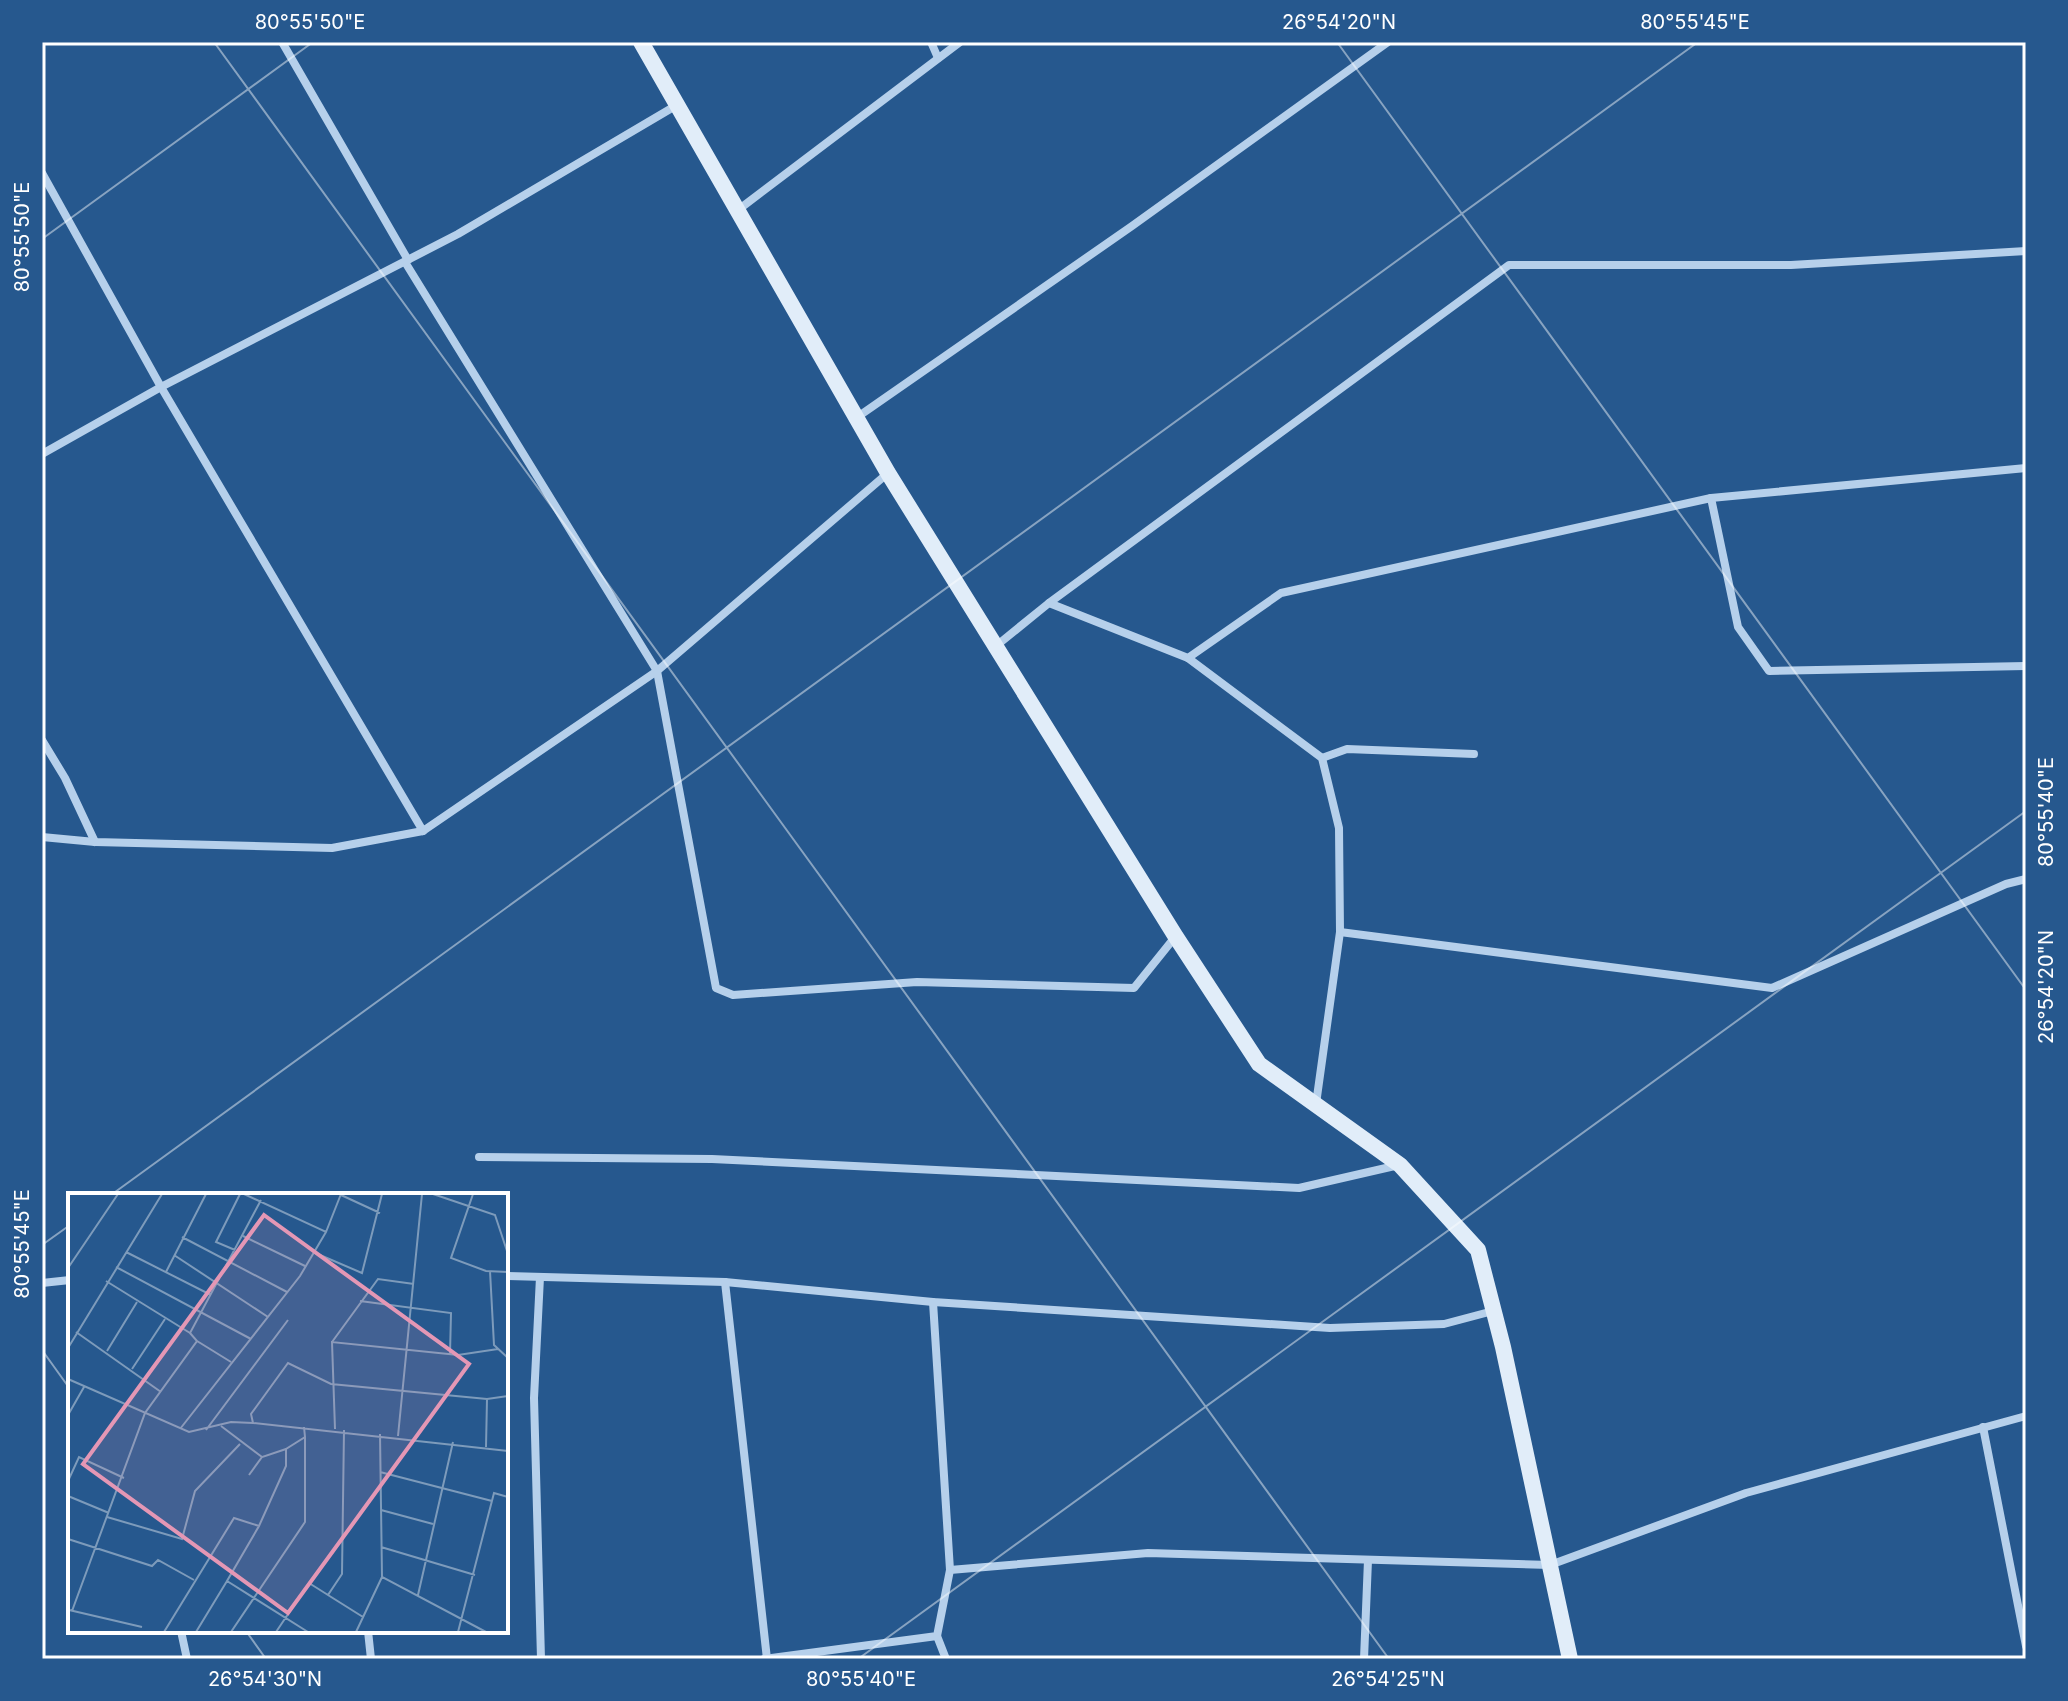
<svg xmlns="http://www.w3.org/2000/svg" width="2068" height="1701" viewBox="0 0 2068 1701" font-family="Inter,sans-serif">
	<rect width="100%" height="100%" fill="#26588e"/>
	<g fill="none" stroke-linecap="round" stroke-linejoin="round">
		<g stroke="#b6d0eb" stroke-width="8">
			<path d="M282,42l126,218 -3,2 252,409 59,317 17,7 184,-13 217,6 41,-51"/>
			<path d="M931,42l7,16"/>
			<path d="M42,173l119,214 262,444 234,-160 231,-198"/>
			<path d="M738,210l222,-168"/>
			<path d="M856,418l276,-192 256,-184"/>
			<path d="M42,454l119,-67 297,-153 219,-129"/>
			<path d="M1711,498l27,129 31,44 257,-5"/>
			<path d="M1049,603l460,-338h282l235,-14"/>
			<path d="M996,646l53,-43 139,55 93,-65 430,-95 315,-30"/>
			<path d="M1188,658l134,100 17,70 1,104 -24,172"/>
			<path d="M42,740l23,38 30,64"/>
			<path d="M1322,758l25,-9 127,5"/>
			<path d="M42,837l53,5 237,6 91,-17"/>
			<path d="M1340,932l432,56 234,-104 20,-5"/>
			<path d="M479,1157l233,2 587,29 100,-23"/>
			<path d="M506,1276l219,6 208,20 397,26 114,-4 49,-13"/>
			<path d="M540,1277l-6,121 7,261"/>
			<path d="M725,1282l42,377"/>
			<path d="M42,1283l28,-3"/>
			<path d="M933,1302l17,268"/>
			<path d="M1983,1427l43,219"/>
			<path d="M181,1631l6,28"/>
			<path d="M368,1631l3,28"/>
			<path d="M937,1636l9,23"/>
			<path d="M764,1659l173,-23 13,-66 198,-17 402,12 196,-72 280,-77"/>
			<path d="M1364,1659l4,-99"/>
		</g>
		<path stroke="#e1edf9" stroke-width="16" d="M641,42l247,431 288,464 83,127 141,101 78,85 25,97 67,312"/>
	</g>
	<path fill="none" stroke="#fff" stroke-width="2" stroke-opacity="0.45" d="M214,42l1175,1617M1337,42l689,948M42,239l271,-197M111,1195l1587,-1153M42,1245l28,-20M42,1350l28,39M246,1631l20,28M858,1659l1168,-848"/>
	<g transform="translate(68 1193)">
		<rect width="440" height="440" fill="#26588e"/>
		<path fill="none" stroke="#7d9bbb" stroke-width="2" d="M176,1l82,38 15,-38M365,1l62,21 13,39M405,1l-22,64 35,13 22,1M273,2l39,18M175,43l62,30M114,44l105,55M167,57l-19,-8 24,-48M58,59l85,43M245,59l49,21 20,-79M106,62l94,62M48,74l135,72M0,75l50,-74M422,78l4,74 14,13M98,79l40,-78M38,88l84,52M292,108l91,12 -1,41M8,139l85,60M129,148l34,21M264,149l46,-63 36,5M0,155l94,-154M39,158l30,-49M64,176l33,-50M0,186l121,53 42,-10 22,1 255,28M0,222l16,-28M185,230l-2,-9 37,-51 43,21 156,15 21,-3M153,233l41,31M236,234l1,10 -19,12v17l-27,60 -32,55 81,51M112,236l120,-153 26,-44M267,236l-3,-87 126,13 40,-6M138,237l82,-110M276,237l-2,144 -14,21 35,22M312,241l2,143 104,55M330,243l24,-242M418,254l1,-48M312,279l112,29M181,282l13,-18 24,-8M0,288l11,-24 45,21M0,303l41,17M313,317l52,14M39,324l75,22 13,-48 45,-47M0,346l84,27 6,-6 36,20M313,354l94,28M350,402l35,-153M1,417l73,17M4,418l73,-198 52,-72 -7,-8 71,-133M96,439l70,-114 25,8M128,439l31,-51M163,439l74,-110v-85M208,439l33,-49 19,12M288,439l26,-55M390,439l36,-139 14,4"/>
		<path fill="#e497b5" fill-opacity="0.15" stroke="#e497b5" stroke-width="4" d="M196,22l205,149 -181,249 -205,-149z"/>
		<rect width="440" height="440" fill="none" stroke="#fff" stroke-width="4"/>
	</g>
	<rect width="2068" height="1701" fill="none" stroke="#26588e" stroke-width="88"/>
	<rect x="44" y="44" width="1980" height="1613" fill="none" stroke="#fff" stroke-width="3"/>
	<g font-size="20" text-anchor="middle" fill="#fff">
		<text x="310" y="29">80°55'50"E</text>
		<text x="1339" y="29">26°54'20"N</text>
		<text x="1695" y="29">80°55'45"E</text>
		<text transform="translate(22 237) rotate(-90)" y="7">80°55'50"E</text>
		<text transform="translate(2046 812) rotate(-90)" y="7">80°55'40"E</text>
		<text transform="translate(2046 987) rotate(-90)" y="7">26°54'20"N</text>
		<text transform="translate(22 1244) rotate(-90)" y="7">80°55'45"E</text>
		<text x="265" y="1686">26°54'30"N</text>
		<text x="861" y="1686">80°55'40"E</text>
		<text x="1388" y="1686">26°54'25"N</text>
	</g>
</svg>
